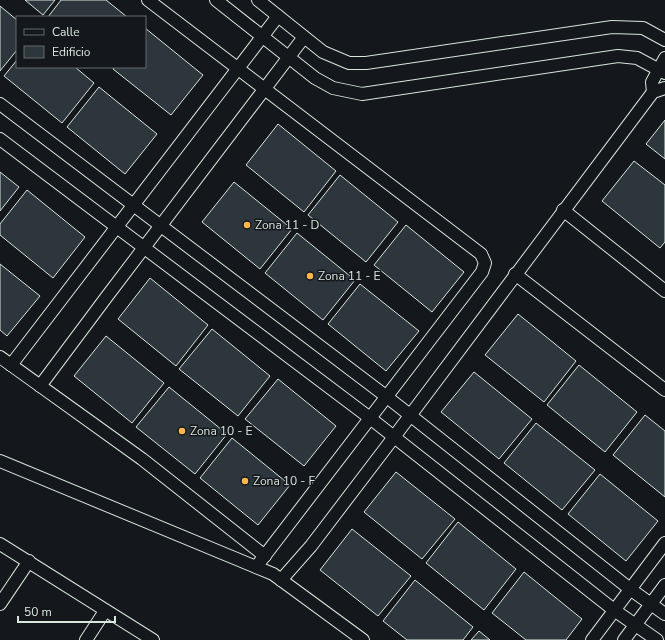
<svg xmlns="http://www.w3.org/2000/svg" width="665" height="640" viewBox="0 0 665 640" font-family="'Nunito Sans',sans-serif">
	<rect width="100%" height="100%" fill="#14181c"/>
	<g fill="#2c363c" stroke="#d8e6dc">
		<path d="M25,0h30l-12,15z"/>
		<path d="M61,0h45l21,17h-79z"/>
		<path d="M0,6l17,14v30l-17,21z"/>
		<path d="M145,28l58,47 -32,40 -58,-46 1,-2h31z"/>
		<path d="M17,60v7h58l19,16 -32,40 -58,-47z"/>
		<path d="M99,87l58,47 -32,40 -58,-47z"/>
		<path d="M665,120v39l-19,-15z"/>
		<path d="M278,124l58,47 -32,41 -58,-47z"/>
		<path d="M634,161l31,24v57l-5,6 -58,-47z"/>
		<path d="M0,172l19,15 -19,24z"/>
		<path d="M340,175l58,47 -32,40 -58,-47z"/>
		<path d="M234,182l58,47 -32,40 -58,-47z"/>
		<path d="M27,190l58,47 -32,41 -53,-43v-11z"/>
		<path d="M406,225l58,47 -32,40 -58,-47z"/>
		<path d="M297,233l58,47 -32,40 -58,-47z"/>
		<path d="M0,264l40,32 -33,40 -7,-6z"/>
		<path d="M150,278l58,47 -32,41 -58,-47z"/>
		<path d="M360,284l59,47 -33,40 -58,-47z"/>
		<path d="M518,314l58,47 -32,41 -59,-47z"/>
		<path d="M212,329l58,47 -32,40 -59,-47z"/>
		<path d="M106,336l58,47 -32,40 -58,-47z"/>
		<path d="M579,365l58,47 -32,40 -58,-47z"/>
		<path d="M474,372l58,47 -33,40 -58,-47z"/>
		<path d="M278,379l58,47 -32,40 -59,-47z"/>
		<path d="M169,387l58,47 -32,40 -59,-47z"/>
		<path d="M645,415l20,16v66l-52,-42z"/>
		<path d="M536,423l59,47 -33,40 -58,-47z"/>
		<path d="M232,438l58,47 -32,40 -58,-47z"/>
		<path d="M396,472l59,47 -33,40 -58,-47z"/>
		<path d="M600,474l58,47 -32,40 -58,-47z"/>
		<path d="M458,522l58,47 -32,41 -58,-47z"/>
		<path d="M352,529l59,47 -33,40 -58,-46z"/>
		<path d="M524,572l58,47 -16,21h-40l-34,-27z"/>
		<path d="M415,580l58,47 -10,13h-56l-24,-19z"/>
		<path d="M479,631l11,9h-19z"/>
	</g>
	<g fill="none" stroke-linecap="round" stroke-linejoin="round">
		<g stroke="#d8e6dc" stroke-width="14">
			<g id="minor">
				<path d="M148,0l333,254 4,9 -3,9 -226,295"/>
				<path d="M216,0l99,78 18,10 29,6 256,-38 19,2 28,15"/>
				<path d="M258,0l65,52 26,11h17l246,-36 31,1 22,12"/>
				<path d="M653,92l-1,-10 13,-24"/>
				<path d="M0,104l387,293 243,192 35,25"/>
				<path d="M0,139l370,279 244,192 43,30"/>
				<path d="M563,210l102,81"/>
				<path d="M515,274l150,116"/>
				<path d="M0,357l142,102 123,97"/>
				<path d="M11,365l267,-349"/>
				<path d="M40,386l68,-91 196,-258"/>
				<path d="M0,461l273,113 90,66"/>
				<path d="M0,544l153,96"/>
				<path d="M281,580l30,-34 83,-109 259,-345 12,-4"/>
				<path d="M0,604l29,-43"/>
				<path d="M86,640l19,-29"/>
				<path d="M592,640l73,-97"/>
				<path d="M624,640l41,-55"/>
			</g>
		</g>
		<use href="#minor" stroke="#14181c" stroke-width="12"/>
	</g>
	<g fill="#ffb74d" stroke="#14181c" stroke-width="1.5">
		<circle cx="247" cy="225" r="4"/>
		<circle cx="310" cy="276" r="4"/>
		<circle cx="182" cy="431" r="4"/>
		<circle cx="245" cy="481" r="4"/>
	</g>
	<g text-anchor="middle" dominant-baseline="central" stroke-width="3" stroke-linejoin="round" paint-order="stroke">
		<g font-size="12" fill="#d8e6dc" stroke="#14181c" text-anchor="start">
			<text x="255" y="225">Zona 11 - D</text>
			<text x="318" y="276">Zona 11 - E</text>
			<text x="190" y="431">Zona 10 - E</text>
			<text x="253" y="481">Zona 10 - F</text>
		</g>
	</g>
	<rect x="16" y="16" width="130" height="52" fill="#14181c" stroke="#626a69"/>
	<rect x="24" y="29" width="20" height="6" fill="#14181c" stroke="#626a69"/>
	<text x="52" y="36" font-size="12" fill="#d8e6dc">Calle</text>
	<rect x="24" y="46" width="20" height="12" fill="#2c363c" stroke="#626a69"/>
	<text x="52" y="56" font-size="12" fill="#d8e6dc">Edificio</text>
	<path d="M18 616v6h97v-6" fill="none" stroke="#d8e6dc" stroke-width="2"/>
	<text x="24" y="616" font-size="12" fill="#d8e6dc" stroke="#14181c" stroke-width="3" paint-order="stroke">50 m</text>
</svg>
